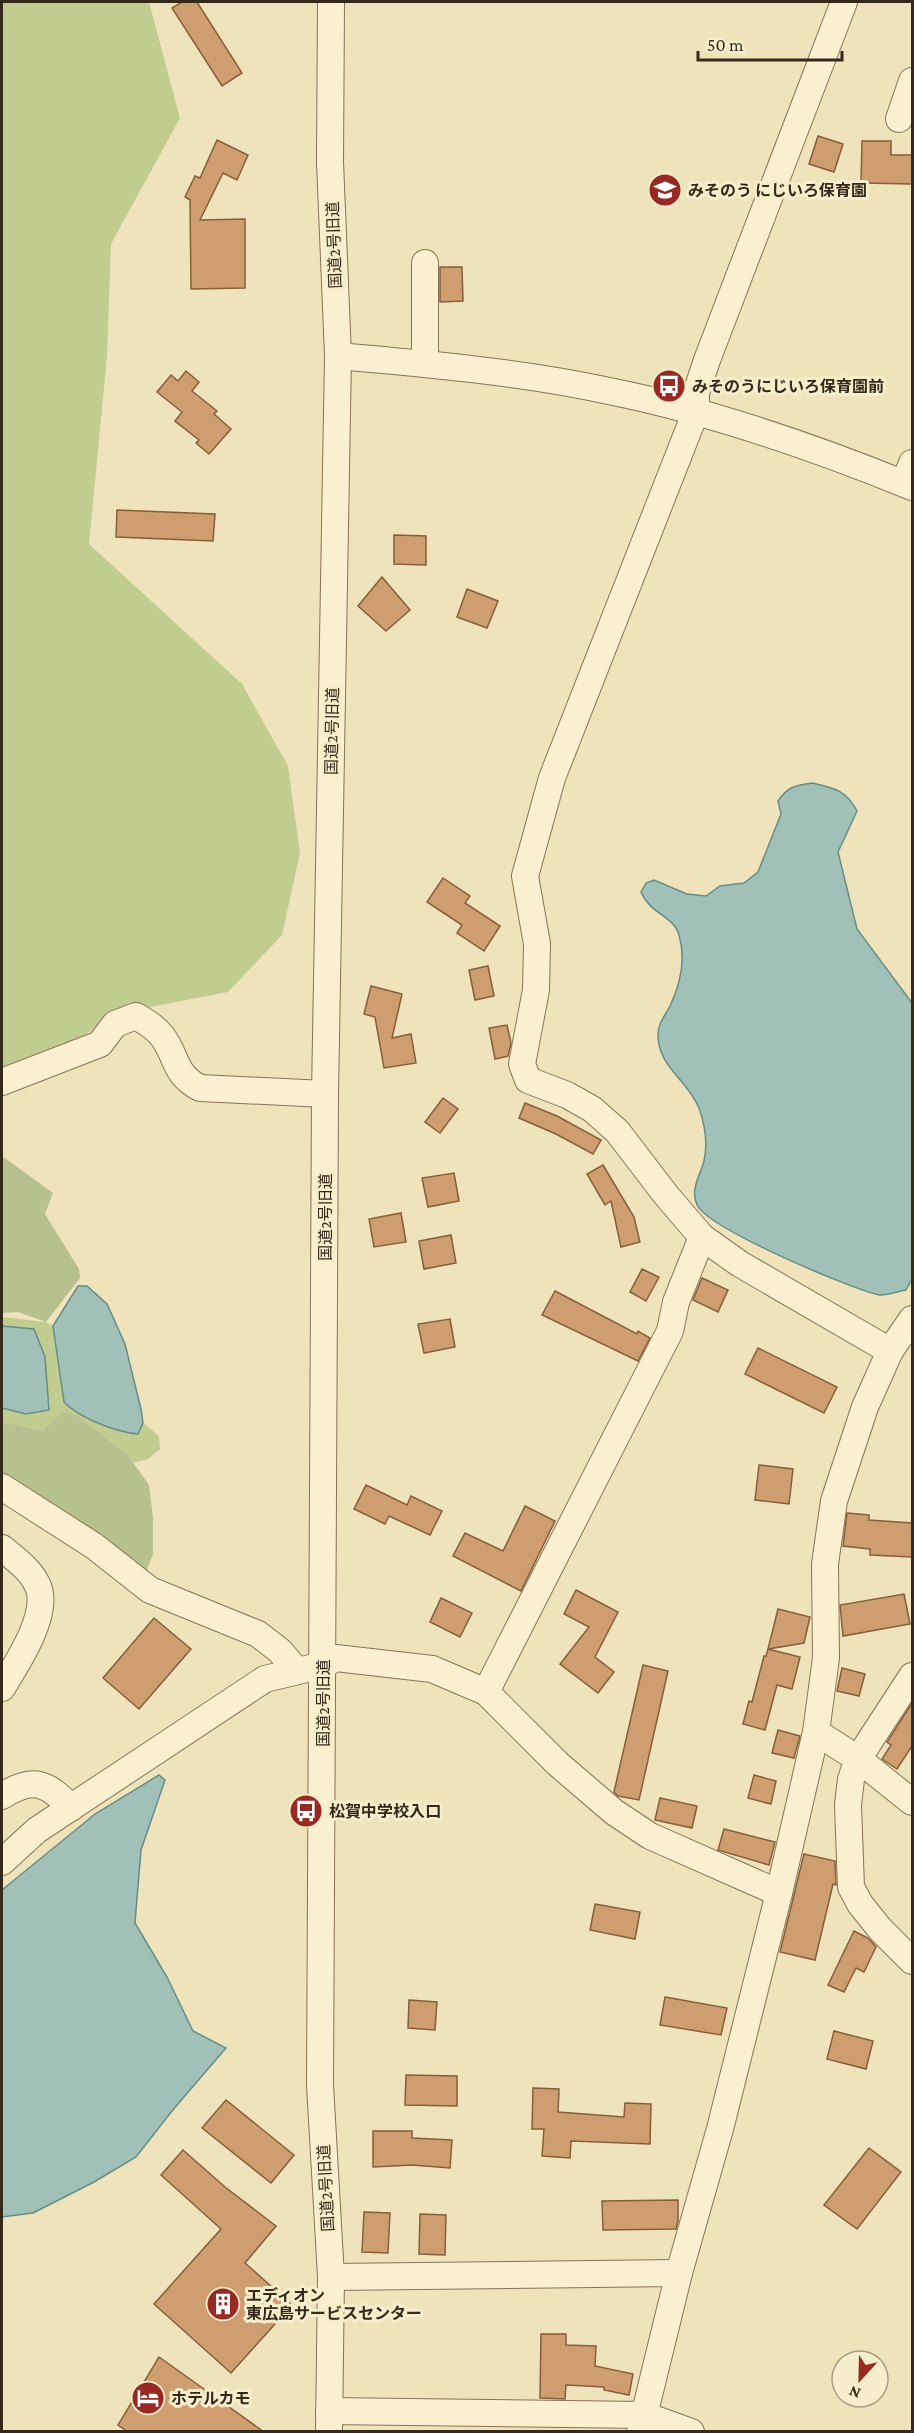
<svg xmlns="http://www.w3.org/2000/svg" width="914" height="2433" viewBox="0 0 914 2433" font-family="'Crimson Pro','Noto Sans JP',serif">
	<rect width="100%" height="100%" fill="#efe3bb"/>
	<g fill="#c1cd90">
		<path d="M2,2h147l31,116 -69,126 -4,112 -18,188 153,140 46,82 12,87 -18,82 -54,57 -109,21 -42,27 -75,31z"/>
		<path d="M2,1317l44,5 7,4 3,9 82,99 5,-11 16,13 1,13 -12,10 -15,4 -6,-9 -49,-38 -35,15 -38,-9 -3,4v-18l25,6 23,-8 -4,-21 -1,-28 -11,-27 -32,-4z"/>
	</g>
	<g fill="#b7c190">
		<path d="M2,1156l51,37 -8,21 34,55 1,9 -34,44 -28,-10 -16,1z"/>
		<path d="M62,1412l16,4 49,38 22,31 4,32v37l-9,23 -142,-98v-53l3,-4 38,9z"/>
	</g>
	<g fill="#a0c0b8" stroke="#678d86" stroke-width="1.5">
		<path d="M812,783c22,5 34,7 45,28l-19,41 19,77 55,74v276l-6,11c-8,1 -19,6 -27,5 -30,-7 -170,-66 -182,-90 -7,-16 3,-29 7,-44 4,-18 1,-36 -5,-53 -11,-28 -41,-41 -41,-73 0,-12 7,-19 12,-29 10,-21 16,-47 9,-71 -5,-19 -29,-21 -38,-43l5,-9 8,-3 33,14 19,2 14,-10 24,-3 14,-11 23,-58 -3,-13c9,-14 18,-16 34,-18z"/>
		<path d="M78,1286h9l20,18 18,40 16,65 2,14 -5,11c-22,-2 -59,-16 -74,-32l-11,-76z"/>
		<path d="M2,1326l32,3 11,28 4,53 -23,4 -24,-6z"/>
		<path d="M159,1775l6,5 -24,70 -6,73 32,54 26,54 33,17 -54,63 -36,46 -42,25 -61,31 -31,4v-327l93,-76z"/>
	</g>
	<g fill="#cf9e70" stroke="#865e3a" stroke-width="1.5">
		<path d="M182,2h15l45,71 -20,13 -50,-78z"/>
		<path d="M818,136l25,8 -9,28 -25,-8z"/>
		<path d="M217,140l31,15 -11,25 -14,-7 -23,47 45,-1v69l-54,1 -1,-89 -5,-3 10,-21 5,2z"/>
		<path d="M862,141h29v14h21v29l-51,-1z"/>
		<path d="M440,267h22l1,34 -23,1z"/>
		<path d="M186,371l13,11 -7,9 25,20 -3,3 17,15 -22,25 -13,-11 3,-3 -24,-19 7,-9 -25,-20 14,-17 7,6z"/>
		<path d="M117,510l98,4 -2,27 -97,-4z"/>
		<path d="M394,535l32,1v29l-32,-1z"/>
		<path d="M382,577l28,33 -24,21 -28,-25z"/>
		<path d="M467,589l31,12 -11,27 -30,-11z"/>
		<path d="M443,878l27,18 -5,7 35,23 -16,25 -27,-18 5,-8 -35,-23z"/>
		<path d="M488,966l6,30 -19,4 -6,-30z"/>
		<path d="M371,986l31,8 -10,44 19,-4 5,29 -32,5 -9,-51 -11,-3z"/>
		<path d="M507,1025l4,18 -3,13 -13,3 -6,-31z"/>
		<path d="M443,1098l15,11 -18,24 -15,-11z"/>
		<path d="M525,1103l32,13 44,24 -8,14 -37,-20 -37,-16z"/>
		<path d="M603,1165l31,52 6,25 -19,5 -10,-46 -6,4 -18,-31z"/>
		<path d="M454,1173l5,28 -31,6 -6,-29z"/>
		<path d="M401,1213l5,29 -32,5 -5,-28z"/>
		<path d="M451,1235l5,28 -32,6 -5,-28z"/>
		<path d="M642,1269l17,8 -13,24 -16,-9z"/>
		<path d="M702,1278l26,12 -10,22 -25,-12z"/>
		<path d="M555,1291l82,43 1,-3 12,7 -12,23 -96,-46z"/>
		<path d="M450,1319l5,28 -31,6 -6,-29z"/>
		<path d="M758,1348l79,39 -13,26 -79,-39z"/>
		<path d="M759,1465l34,4 -4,35 -34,-4z"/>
		<path d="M366,1485l41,20 4,-9 31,15 -12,24 -41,-19 -4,8 -31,-15z"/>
		<path d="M525,1506l30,15 -34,70 -68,-35 12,-23 38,18z"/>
		<path d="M847,1513l22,2v5l43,3v34l-42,-2v-6l-27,-3z"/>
		<path d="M576,1590l42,22 -23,45 19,15 -16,21 -38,-29 29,-37 -25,-13z"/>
		<path d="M904,1594l6,30 -67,12 -3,-31z"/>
		<path d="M441,1598l31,15 -12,24 -30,-15z"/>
		<path d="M778,1609l32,8 -6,26 -36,6z"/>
		<path d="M154,1618l37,31 -52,60 -36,-31z"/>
		<path d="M768,1649l32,8 -8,32 -15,-4 -12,45 -22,-6 6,-23 3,1 12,-46h2z"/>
		<path d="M643,1665l25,6 -29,129 -21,-4 -4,-4z"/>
		<path d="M842,1668l23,6 -6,22 -22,-5z"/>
		<path d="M912,1703v43l-15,23 -15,-10 9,-14 -4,-3z"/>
		<path d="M778,1730l22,6 -6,22 -22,-5z"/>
		<path d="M754,1775l22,6 -5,23 -23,-6z"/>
		<path d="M660,1798l37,8 -5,22 -37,-8z"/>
		<path d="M724,1829l51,13 -6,23 -51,-15z"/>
		<path d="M804,1854l31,7 1,24 -3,-1 -18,76 -35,-8z"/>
		<path d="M595,1904l45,8 -5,27 -45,-9z"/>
		<path d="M854,1931l14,7 8,9 -12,25 -8,-4 -12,24 -16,-7z"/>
		<path d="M665,1997l62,11 -6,27 -61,-10z"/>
		<path d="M409,2000l28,2 -2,28 -27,-2z"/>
		<path d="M834,2031l39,10 -7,28 -39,-10z"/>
		<path d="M406,2075l51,1v30l-52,-1z"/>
		<path d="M533,2088l26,1 -1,23 66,5 1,-14 26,1 -1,40 -79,-3 -1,17 -28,-2 2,-27h-12z"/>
		<path d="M226,2100l68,55 -23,28 -69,-55z"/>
		<path d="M373,2131h39v7l40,2 -2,28 -38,-3 -39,2z"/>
		<path d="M869,2148l32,24 -44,57 -33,-24z"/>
		<path d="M183,2150l42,37 51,39 -31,37 47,42 -61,68 -77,-69 67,-75 -60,-54z"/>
		<path d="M678,2200v21l-2,8 -73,1 -1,-29z"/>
		<path d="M364,2212l26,1 -2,40 -26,-1z"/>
		<path d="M420,2214l26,1 -1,40 -26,-1z"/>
		<path d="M541,2334h25v11l30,1 -1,20 38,8 -4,21 -25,-5v-3l-38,-2 -1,14 -25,-1z"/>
		<path d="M159,2357l52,37 53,38h-136l-10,-7z"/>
	</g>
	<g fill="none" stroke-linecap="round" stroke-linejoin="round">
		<g stroke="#877355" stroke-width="28">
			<g id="minor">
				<path d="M844,2l-137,358 -11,33v18l-144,367 -27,98 12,68 -1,46 -14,74 6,16 39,15 25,14 25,22 49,64 36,42 38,27 150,87"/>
				<path d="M899,119l13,-38"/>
				<path d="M338,356c91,8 182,16 271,35 104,21 205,56 303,96"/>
				<path d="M425,363v-100"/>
				<path d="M904,483l8,-20"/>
				<path d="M2,1082l98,-38 15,-20 21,-8c10,6 19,11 26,20 16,21 11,38 38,52l125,6"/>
				<path d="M2,1487l92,59 56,44 108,44 22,17 17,20"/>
				<path d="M2,1548c13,11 31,23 37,41 9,28 -23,76 -37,99"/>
				<path d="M912,1676l-54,83 -7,20 -3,26 3,82 9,17 20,25 32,32"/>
				<path d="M486,1692l184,-361 6,-29 26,-65"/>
				<path d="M816,1732l42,27 54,43"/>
				<path d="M2,1796c30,-19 44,-15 69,12"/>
				<path d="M2,1862l35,-32 228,-151 58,-14 13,-7 96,11 54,23 72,72 56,48 36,24 129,57"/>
				<path d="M331,2277l348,-4"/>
				<path d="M329,2411l315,4 47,17"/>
				<path d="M329,2432l2,-155 -11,-192 5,-991 13,-738 -8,-194 1,-160"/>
				<path d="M640,2432l39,-159 41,-144 59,-236 37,-161 10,-74 -1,-94 9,-63 31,-94 25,-56 22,-32"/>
			</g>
		</g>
		<use href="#minor" stroke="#faf0cf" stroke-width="26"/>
	</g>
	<defs>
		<g id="school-disc" transform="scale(1.725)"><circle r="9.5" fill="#982a23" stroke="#f6edcb"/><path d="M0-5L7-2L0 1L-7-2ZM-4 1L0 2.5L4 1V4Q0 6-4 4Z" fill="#fff"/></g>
		<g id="bus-disc" transform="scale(1.725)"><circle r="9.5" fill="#982a23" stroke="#f6edcb"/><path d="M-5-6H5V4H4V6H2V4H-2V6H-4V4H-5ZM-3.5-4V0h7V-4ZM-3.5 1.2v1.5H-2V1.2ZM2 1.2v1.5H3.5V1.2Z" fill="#fff"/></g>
		<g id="building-disc" transform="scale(1.725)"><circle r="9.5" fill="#982a23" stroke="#f6edcb"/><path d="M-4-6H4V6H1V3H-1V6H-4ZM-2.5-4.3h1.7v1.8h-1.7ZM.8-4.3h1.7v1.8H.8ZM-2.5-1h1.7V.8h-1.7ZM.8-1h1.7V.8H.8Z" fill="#fff"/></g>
		<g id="hotel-disc" transform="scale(1.725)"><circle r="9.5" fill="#982a23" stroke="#f6edcb"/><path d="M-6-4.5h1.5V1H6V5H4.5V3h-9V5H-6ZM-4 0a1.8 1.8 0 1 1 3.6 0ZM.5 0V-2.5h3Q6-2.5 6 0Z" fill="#fff"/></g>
	</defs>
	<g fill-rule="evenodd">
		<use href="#school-disc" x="665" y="190"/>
		<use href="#bus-disc" x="669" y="386"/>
		<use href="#bus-disc" x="306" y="1811"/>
		<use href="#building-disc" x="223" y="2304"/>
		<use href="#hotel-disc" x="148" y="2398"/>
	</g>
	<g text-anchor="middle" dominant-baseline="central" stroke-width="6" stroke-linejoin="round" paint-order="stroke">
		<g font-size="16" font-weight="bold" fill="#35291a" stroke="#f6edcb" text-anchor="start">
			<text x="688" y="190">みそのう にじいろ保育園</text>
			<text x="692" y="386">みそのうにじいろ保育園前</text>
			<text x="329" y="1811">松賀中学校入口</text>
			<text x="246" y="2295">エディオン<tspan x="246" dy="18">東広島サービスセンター</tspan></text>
			<text x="171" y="2398">ホテルカモ</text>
		</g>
		<g font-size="16" fill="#35291a" stroke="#f6edcb">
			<text transform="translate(334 245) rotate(-92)">国道2号旧道</text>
			<text transform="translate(332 731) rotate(-89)">国道2号旧道</text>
			<text transform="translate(325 1217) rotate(-90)">国道2号旧道</text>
			<text transform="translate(323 1703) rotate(-90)">国道2号旧道</text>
			<text transform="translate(326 2188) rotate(-93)">国道2号旧道</text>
		</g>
	</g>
	<rect width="914" height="2433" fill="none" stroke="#35291a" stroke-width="6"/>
	<g transform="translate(860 2379) rotate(202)"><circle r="28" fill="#f6edcb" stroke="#a99f84" stroke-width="1.5"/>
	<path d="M0-4.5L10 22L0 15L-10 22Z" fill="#982a23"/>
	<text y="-9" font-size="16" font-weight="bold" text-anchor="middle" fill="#35291a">N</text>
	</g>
	<path d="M698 51v9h144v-9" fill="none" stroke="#35291a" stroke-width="3"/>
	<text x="707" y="51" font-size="18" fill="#35291a" stroke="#f6edcb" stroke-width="4.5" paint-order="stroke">50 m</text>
</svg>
